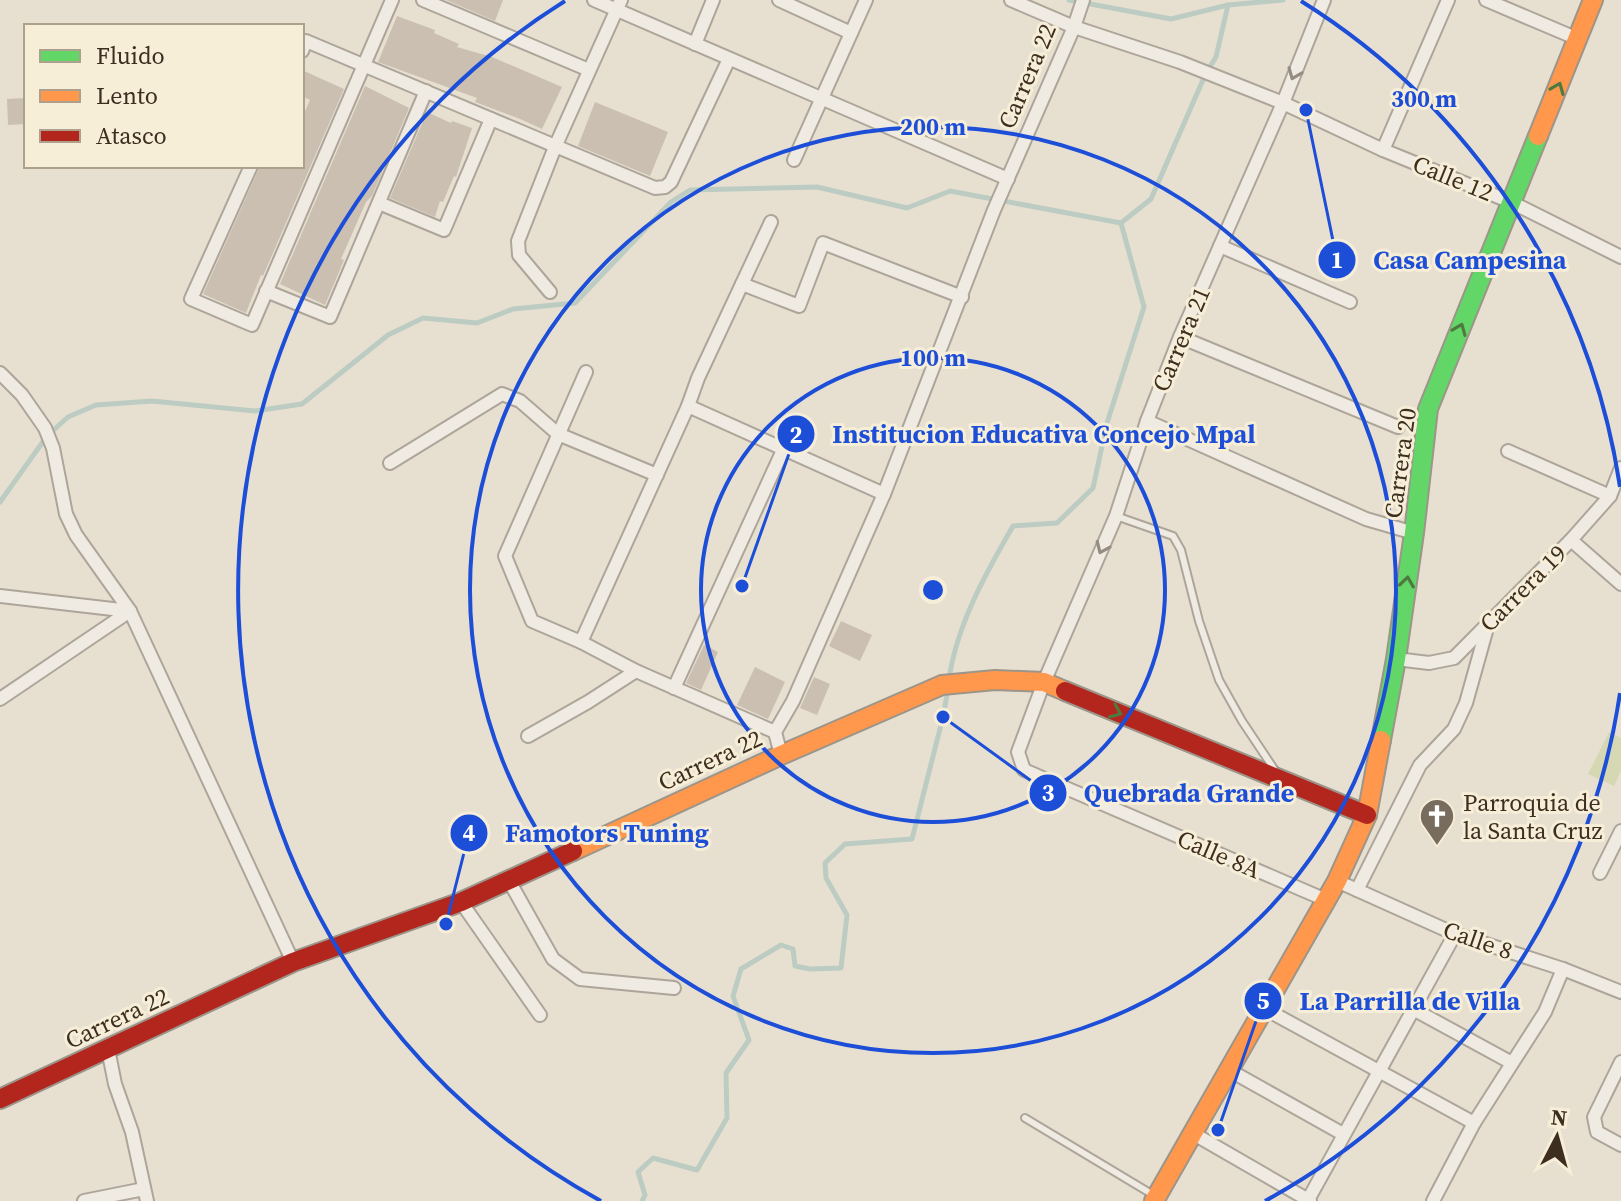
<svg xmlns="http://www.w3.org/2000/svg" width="1621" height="1201" viewBox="0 0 1621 1201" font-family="'Source Serif 4',serif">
	<rect width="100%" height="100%" fill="#e7e0d1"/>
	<path fill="#d6d7b3" d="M1609,732l12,6v33l-7,15 -26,-12z"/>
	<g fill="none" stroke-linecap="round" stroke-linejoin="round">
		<g stroke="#bcccc2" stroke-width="5">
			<path d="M1069,0l102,19 57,-14 55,-5"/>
			<path d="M1121,223l30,-24 55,-126 10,-16 12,-52"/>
			<path d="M0,502l47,-66 21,-19 28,-12 56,-4 103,10 47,-7 86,-69 35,-17 54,5 36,-14 62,-6 96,-101 19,-12 127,-3 90,21 43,-17 171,32"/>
			<path d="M949,679c8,-55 37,-106 64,-153l44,-3 36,-35 14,-65 37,-116 -23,-84"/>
			<path d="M642,1201l3,-6 -7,-23 15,-14 44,12 30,-52 -1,-45 23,-33 -16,-44 8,-27 40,-24 12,4 2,17 15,3 31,-1 6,-53 -21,-37 -1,-15 20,-19 67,-5 31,-122 5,-28"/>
		</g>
	</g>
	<g fill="#cbbfb2">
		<path d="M446,0h57l-8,21z"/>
		<path d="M397,16l38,14 -1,3 25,11 -2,3 35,10 70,30 -20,42 -22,-10 -45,-17 2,-4 -99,-36z"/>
		<path d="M302,70l42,19 -81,187 -2,-1 -15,38 -43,-19 57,-128h42v-48l8,-18 -8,-4z"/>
		<path d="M365,86l44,22 -37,88 -6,6 -14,32 -11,25 3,1 -19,45 -45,-21z"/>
		<path d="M26,98v26l-18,1 -1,-26z"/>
		<path d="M595,102l73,30 -18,44 -72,-30z"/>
		<path d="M427,112l24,11 1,-2 20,7 -16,49 -2,-1 -11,26 -3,-1 -5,16 -45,-19z"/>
		<path d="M841,621l31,14 -12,26 -31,-15z"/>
		<path d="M704,645l14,7 -17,38 -15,-7z"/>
		<path d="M755,667l30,15 -17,37 -31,-14z"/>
		<path d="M814,677l16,7 -13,31 -17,-7z"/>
	</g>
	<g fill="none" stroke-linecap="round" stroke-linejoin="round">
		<g stroke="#ada599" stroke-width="10">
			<g id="lane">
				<path d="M1116,516l57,20 8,14 18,71 20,59 23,41 34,51"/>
				<path d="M1025,1118l130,78"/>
			</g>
		</g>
		<g stroke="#ada599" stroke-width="16">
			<g id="street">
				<path d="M423,0l166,70"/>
				<path d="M594,0l414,179"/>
				<path d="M779,0l72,33"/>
				<path d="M1011,0l63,27 106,35 103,41 100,47 128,52 110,55"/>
				<path d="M1324,0l-41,103 -103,234 -33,84 -31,95 -72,166 -26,70 6,18 302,130"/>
				<path d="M1486,0l92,39"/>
				<path d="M695,44l18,-44"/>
				<path d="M302,51l4,-10 349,147 10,-1 6,-5 58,-123"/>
				<path d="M1383,150l65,-150"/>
				<path d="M794,160l72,-160"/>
				<path d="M251,166l-60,133 61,26 140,-325"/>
				<path d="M379,203l65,27 47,-111"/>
				<path d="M1220,246l130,56"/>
				<path d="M742,284l57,22 24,-63 139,54"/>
				<path d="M266,291l64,26 96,-226"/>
				<path d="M550,292l-31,-37 -1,-14 37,-94 66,-147"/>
				<path d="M1180,337l218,90"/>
				<path d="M586,372l-81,184 27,65 49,21 55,29 139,61"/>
				<path d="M0,373l22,22 23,33 8,20 13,66 10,21 54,76 163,351"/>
				<path d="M688,406l196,88"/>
				<path d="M1147,421l219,98 48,14"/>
				<path d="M1508,451l102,45"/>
				<path d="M390,463l112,-69 18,7 38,33 99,41"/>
				<path d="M1571,540l50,44"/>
				<path d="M0,596l130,15"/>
				<path d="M581,642l107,-236 10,-28 73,-156"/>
				<path d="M1396,659l33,4 25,-5 117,-118 39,-44 11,-28"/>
				<path d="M674,688l110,-240"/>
				<path d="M0,699l130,-88"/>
				<path d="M528,736l60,-34 48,-31"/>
				<path d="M781,755l-6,-23 18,-31 91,-207 110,-284 80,-183 9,-27"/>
				<path d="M1600,873l21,-42"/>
				<path d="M508,879l45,80 27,20 94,9"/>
				<path d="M1337,881l118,53 108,35 58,23"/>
				<path d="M1357,890l63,-125 34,-36 12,-26 21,-75"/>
				<path d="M461,902l79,113"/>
				<path d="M1265,1009l209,114"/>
				<path d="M1413,1009l99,54"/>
				<path d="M108,1049l7,35 17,48 15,69"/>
				<path d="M1621,1062l-27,55 3,15 24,13"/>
				<path d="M1229,1070l114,64"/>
				<path d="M1194,1134l116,67"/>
				<path d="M1308,1200l147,-266"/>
				<path d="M84,1201l60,-12"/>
				<path d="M1433,1201l41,-78 71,-111 18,-43"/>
			</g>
		</g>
		<g stroke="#9c958a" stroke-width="22">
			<path id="fast" d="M1381,740l15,-81 18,-126 14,-124 110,-273"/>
		</g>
		<g stroke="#9c958a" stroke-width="22">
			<g id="slow">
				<path d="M1538,136l55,-136"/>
				<path d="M573,851l208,-96 161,-70 53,-5 49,2 21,9"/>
				<path d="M1154,1201l183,-320 30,-66 14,-75"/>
			</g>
		</g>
		<g stroke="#9c958a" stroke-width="22">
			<g id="jam">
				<path d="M1065,691l302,124"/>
				<path d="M0,1099l293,-137 168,-60 112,-51"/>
			</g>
		</g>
		<use href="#lane" stroke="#efebe3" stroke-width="6"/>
		<use href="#street" stroke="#efebe3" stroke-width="12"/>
		<use href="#fast" stroke="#63d668" stroke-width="18"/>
		<use href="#slow" stroke="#ff974d" stroke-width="18"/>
		<use href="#jam" stroke="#b3261e" stroke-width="18"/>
	</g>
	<defs><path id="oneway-chevron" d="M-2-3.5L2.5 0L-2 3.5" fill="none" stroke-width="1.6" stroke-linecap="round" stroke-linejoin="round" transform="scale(2)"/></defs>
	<g stroke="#968c82">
		<use href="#oneway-chevron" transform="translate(1294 74) rotate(112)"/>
		<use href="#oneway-chevron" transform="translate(1102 548) rotate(114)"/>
	</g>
	<g stroke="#4e7a40">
		<use href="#oneway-chevron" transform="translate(1558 88) rotate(-68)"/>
		<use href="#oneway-chevron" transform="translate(1460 329) rotate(-68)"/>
		<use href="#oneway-chevron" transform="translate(1407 582) rotate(-82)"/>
		<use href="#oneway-chevron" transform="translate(1116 712) rotate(23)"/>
	</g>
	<g fill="none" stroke="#1d4ed8" stroke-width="4">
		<circle cx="933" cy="590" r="232"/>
		<circle cx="933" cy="590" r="463"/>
		<path d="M1620 693A695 695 0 0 1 1265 1201M601 1201A695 695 0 0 1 565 1M1301 1A695 695 0 0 1 1620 487"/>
	</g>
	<defs>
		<g id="church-pin" transform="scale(1.8)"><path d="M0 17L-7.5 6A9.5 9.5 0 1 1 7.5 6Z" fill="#786c5e" stroke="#f7eed8"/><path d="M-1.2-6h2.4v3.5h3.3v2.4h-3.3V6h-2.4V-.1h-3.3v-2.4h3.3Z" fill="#fff"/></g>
	</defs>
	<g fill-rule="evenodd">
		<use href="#church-pin" x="1437" y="816"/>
	</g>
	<g text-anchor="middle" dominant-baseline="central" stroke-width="6" stroke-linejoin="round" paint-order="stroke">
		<g font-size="24" fill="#3d2e20" stroke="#f7eed8">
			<text transform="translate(1027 76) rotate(-67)">Carrera 22</text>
			<text transform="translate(1453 178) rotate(22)">Calle 12</text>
			<text transform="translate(1181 339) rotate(-67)">Carrera 21</text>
			<text transform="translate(1400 463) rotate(-82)">Carrera 20</text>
			<text transform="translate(1523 588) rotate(-45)">Carrera 19</text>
			<text transform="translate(710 760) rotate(-25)">Carrera 22</text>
			<text transform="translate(1219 854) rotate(23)">Calle 8A</text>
			<text transform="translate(1478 940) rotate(19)">Calle 8</text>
			<text transform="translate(117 1018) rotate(-25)">Carrera 22</text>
		</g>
		<g font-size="24" fill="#3d2e20" stroke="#f7eed8" text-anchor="start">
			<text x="1463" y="802">Parroquia de<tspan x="1463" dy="28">la Santa Cruz</tspan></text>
		</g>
	</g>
	<circle cx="933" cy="590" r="12" fill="#1d4ed8" stroke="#f7eed8" stroke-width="4"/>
	<g font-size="24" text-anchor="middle" font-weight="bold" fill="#1d4ed8" stroke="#f7eed8" stroke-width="6" stroke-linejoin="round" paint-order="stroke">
		<text x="1424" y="107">300 m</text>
		<text x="933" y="135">200 m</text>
		<text x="933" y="366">100 m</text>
	</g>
	<path fill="none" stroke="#1d4ed8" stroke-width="3" d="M1306 110L1337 260M742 586L796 434M943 717L1048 793M446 924L469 833M1218 1130L1263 1001"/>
	<g fill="#1d4ed8" stroke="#f7eed8" stroke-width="3">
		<circle cx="1306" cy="110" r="8"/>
		<circle cx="742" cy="586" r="8"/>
		<circle cx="943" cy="717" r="8"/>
		<circle cx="446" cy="924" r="8"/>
		<circle cx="1218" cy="1130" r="8"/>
		<circle cx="1337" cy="260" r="20"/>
		<circle cx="796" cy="434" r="20"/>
		<circle cx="1048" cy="793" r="20"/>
		<circle cx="469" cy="833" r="20"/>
		<circle cx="1263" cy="1001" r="20"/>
	</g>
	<g font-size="24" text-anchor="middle" font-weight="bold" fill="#fff">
		<text x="1337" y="268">1</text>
		<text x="796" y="443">2</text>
		<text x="1048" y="801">3</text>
		<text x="469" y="841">4</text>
		<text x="1263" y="1009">5</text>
	</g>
	<g font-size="26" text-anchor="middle" font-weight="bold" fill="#1d4ed8" stroke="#f7eed8" stroke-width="6" stroke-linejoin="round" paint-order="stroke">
		<text x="1470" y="269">Casa Campesina</text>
		<text x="1044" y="443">Institucion Educativa Concejo Mpal</text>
		<text x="1189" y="802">Quebrada Grande</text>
		<text x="607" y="842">Famotors Tuning</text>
		<text x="1410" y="1010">La Parrilla de Villa</text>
	</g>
	<rect x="24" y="24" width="280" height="144" fill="#f7eed8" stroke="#ada18e" stroke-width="2"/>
	<rect x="40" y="50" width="40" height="12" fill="#63d668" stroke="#ada18e" stroke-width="2"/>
	<text x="96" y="64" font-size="24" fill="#3d2e20">Fluido</text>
	<rect x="40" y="90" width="40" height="12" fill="#ff974d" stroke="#ada18e" stroke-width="2"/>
	<text x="96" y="104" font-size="24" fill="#3d2e20">Lento</text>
	<rect x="40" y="130" width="40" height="12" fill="#b3261e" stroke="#ada18e" stroke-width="2"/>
	<text x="96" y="144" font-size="24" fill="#3d2e20">Atasco</text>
	<g transform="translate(1557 1137) rotate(6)" stroke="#f7eed8" stroke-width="6" paint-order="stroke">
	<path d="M0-6L14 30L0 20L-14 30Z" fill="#3d2e20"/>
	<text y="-12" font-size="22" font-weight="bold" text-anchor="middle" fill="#3d2e20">N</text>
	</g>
</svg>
